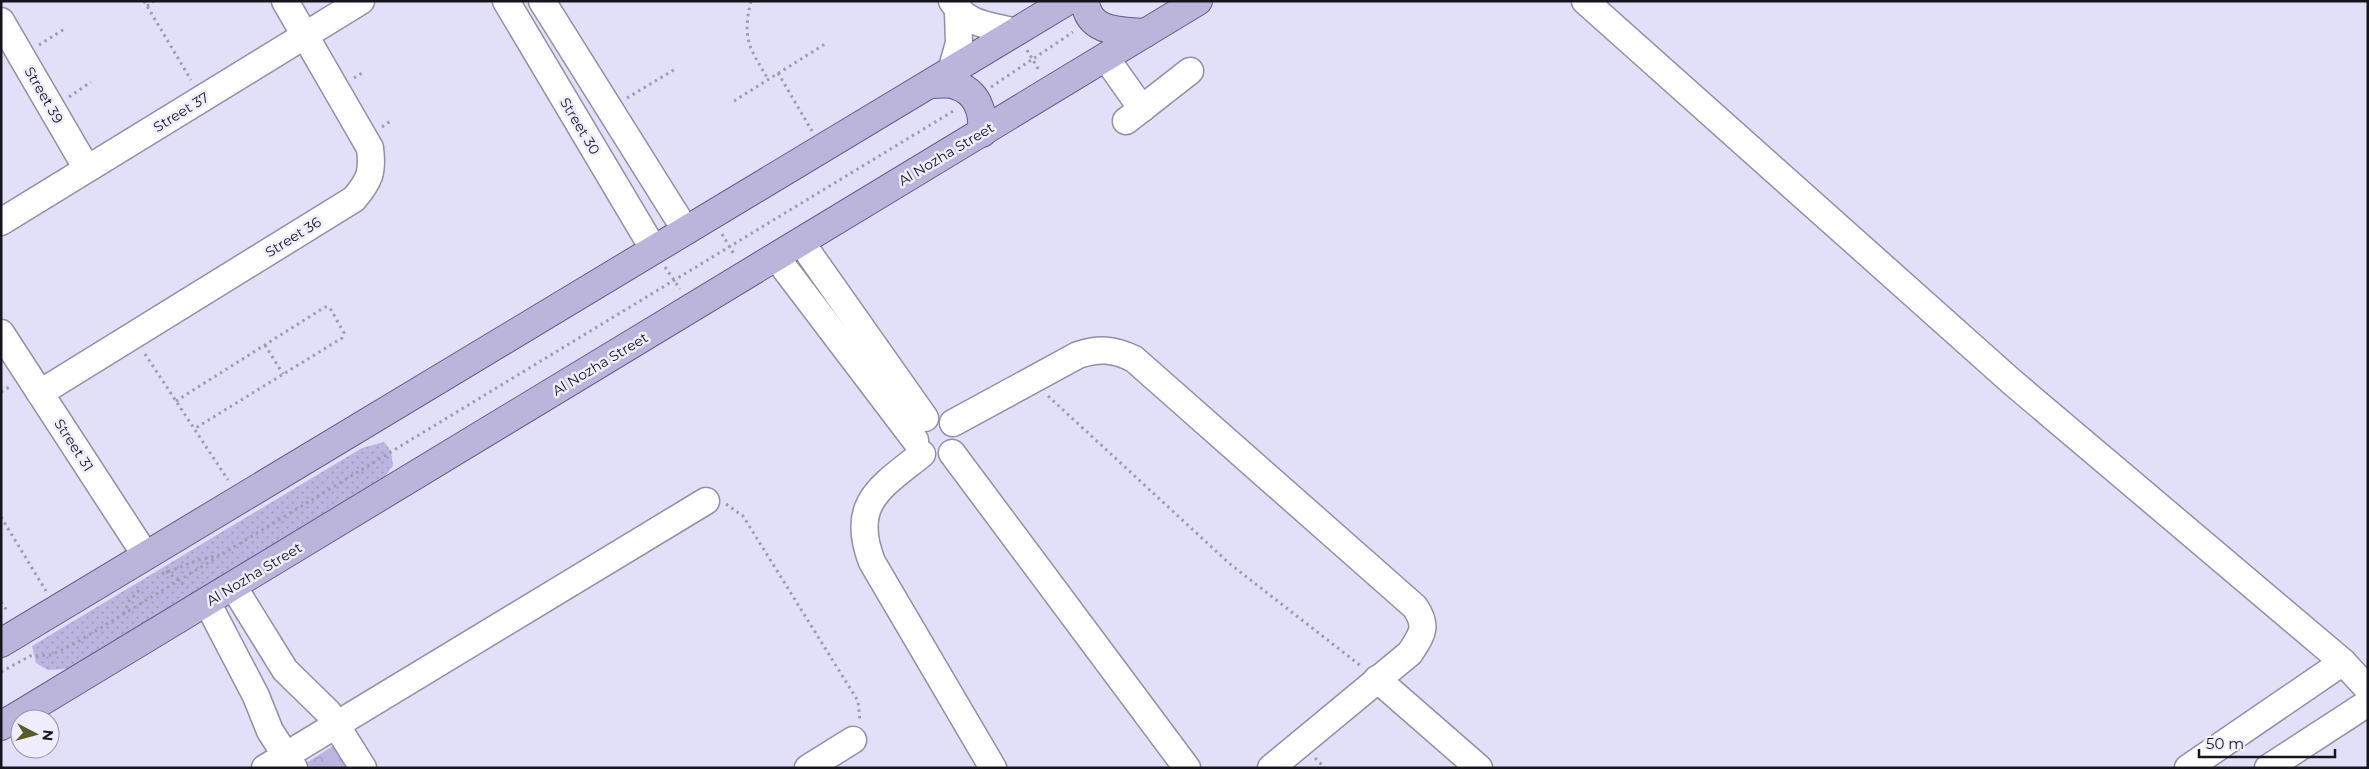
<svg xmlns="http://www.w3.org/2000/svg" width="2369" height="769" viewBox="0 0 2369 769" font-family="Montserrat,sans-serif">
	<defs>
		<pattern id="grass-dots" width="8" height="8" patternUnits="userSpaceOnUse" patternTransform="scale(1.25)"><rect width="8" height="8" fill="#bbb5e0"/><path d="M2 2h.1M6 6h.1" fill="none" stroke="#a09bc0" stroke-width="1.8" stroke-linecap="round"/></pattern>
		<pattern id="park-crowns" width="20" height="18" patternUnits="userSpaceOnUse" patternTransform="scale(1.25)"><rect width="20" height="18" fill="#bbb5e0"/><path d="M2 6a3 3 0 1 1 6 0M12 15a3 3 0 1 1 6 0" fill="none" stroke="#a09bc0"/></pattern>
	</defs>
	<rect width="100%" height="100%" fill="#e2dff8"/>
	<path fill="url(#grass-dots)" d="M384,442l7,9 2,15 -12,15 -314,188 -19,1 -12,-7 -4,-17 330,-198z"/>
	<path fill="url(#park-crowns)" d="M335,745l14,23h-47l-1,-2z"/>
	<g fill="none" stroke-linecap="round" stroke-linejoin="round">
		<g stroke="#928fa6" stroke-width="29">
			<g id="minor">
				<path d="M506,1l148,249"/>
				<path d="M542,1l144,230"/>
				<path d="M952,1c15,25 39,24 64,31"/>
				<path d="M1585,1l427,381 331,280 25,27"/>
				<path d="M1,21l86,148"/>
				<path d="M1106,58l36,51"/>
				<path d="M951,71l8,-28 -1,-31"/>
				<path d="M1126,121l64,-50"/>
				<path d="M1,222l360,-221"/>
				<path d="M801,242l124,176"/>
				<path d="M776,257l139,183"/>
				<path d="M1,333l145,223"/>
				<path d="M40,393l314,-194c16,-19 19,-27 16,-51l-85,-147"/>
				<path d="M953,423l125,-68c21,-7 36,-6 56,4l281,248c14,21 6,28 -5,46l-139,115"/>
				<path d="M952,453l235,315"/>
				<path d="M922,454c-41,33 -73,49 -50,108l121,206"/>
				<path d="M233,586l52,84 43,42 35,56"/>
				<path d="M207,602l49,94 14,35 24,37"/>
				<path d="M1377,679l102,89"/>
				<path d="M265,768l441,-267"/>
				<path d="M808,768l45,-28"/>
				<path d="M2188,768l155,-106"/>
				<path d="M2268,768l100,-65"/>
			</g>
		</g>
		<g stroke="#635c89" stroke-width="30">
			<g id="major">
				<path d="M1085,1c3,32 35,30 60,32"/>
				<path d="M931,84c7,0 17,-2 24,1 22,6 29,27 27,48"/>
				<path d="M1,643l1066,-642"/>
				<path d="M1,726l1197,-725"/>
			</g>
		</g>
		<g stroke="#9f9db0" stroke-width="3" stroke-dasharray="2.5 4" stroke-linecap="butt">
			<path d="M144,1l47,79"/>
			<path d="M751,1c-9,38 -2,46 17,78"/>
			<path d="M147,6l7,-5"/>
			<path d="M39,45l27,-17"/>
			<path d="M1027,50l13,22"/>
			<path d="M778,73l34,58"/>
			<path d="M354,78l11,-7"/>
			<path d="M991,87l82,-55"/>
			<path d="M69,97l22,-15"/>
			<path d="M627,98l50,-30"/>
			<path d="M734,101l91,-57"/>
			<path d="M382,127l10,-7"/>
			<path d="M722,234l13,22"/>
			<path d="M665,267l15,22"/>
			<path d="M265,345l18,29"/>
			<path d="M145,354l83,126"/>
			<path d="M1,392l10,-6"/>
			<path d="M1048,396l182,168 131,102"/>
			<path d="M176,401l149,-94 5,1 14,25 -2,5 -148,91"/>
			<path d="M726,504l17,12 115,185 2,20"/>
			<path d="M1,517l45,74"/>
			<path d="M166,571l21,16"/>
			<path d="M162,574l36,-14 22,-5"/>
			<path d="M1,602l7,10"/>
			<path d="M124,614l5,-13 13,-14"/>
			<path d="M1,672l29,-16 21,-1 23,-11 881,-534"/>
			<path d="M1315,758l10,10"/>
		</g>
		<use href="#minor" stroke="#fff" stroke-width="26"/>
		<use href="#major" stroke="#bbb4db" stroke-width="28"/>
	</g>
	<g text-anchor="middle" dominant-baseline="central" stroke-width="5" stroke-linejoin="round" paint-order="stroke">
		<g font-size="14" fill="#16151d" stroke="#efedfd">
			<text transform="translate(44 95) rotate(60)">Street 39</text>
			<text transform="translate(181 112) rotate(-32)">Street 37</text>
			<text transform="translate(580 126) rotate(59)">Street 30</text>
			<text transform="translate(946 154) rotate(-31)">Al Nozha Street</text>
			<text transform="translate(293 237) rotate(-32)">Street 36</text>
			<text transform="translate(600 364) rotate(-31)">Al Nozha Street</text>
			<text transform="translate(74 445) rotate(57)">Street 31</text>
			<text transform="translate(254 574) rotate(-31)">Al Nozha Street</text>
		</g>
	</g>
	<rect width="2369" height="769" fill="none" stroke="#16151d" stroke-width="5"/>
	<g transform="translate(35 734) rotate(96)"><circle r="24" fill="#efedfd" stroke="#9897a3"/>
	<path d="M0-4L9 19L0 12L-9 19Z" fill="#585a27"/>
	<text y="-8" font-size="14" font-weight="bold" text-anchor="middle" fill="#16151d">N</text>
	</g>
	<path d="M2199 749v8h136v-8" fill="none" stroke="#16151d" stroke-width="2.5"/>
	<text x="2206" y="749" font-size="15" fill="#16151d" stroke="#efedfd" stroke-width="4" paint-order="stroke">50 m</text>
</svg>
